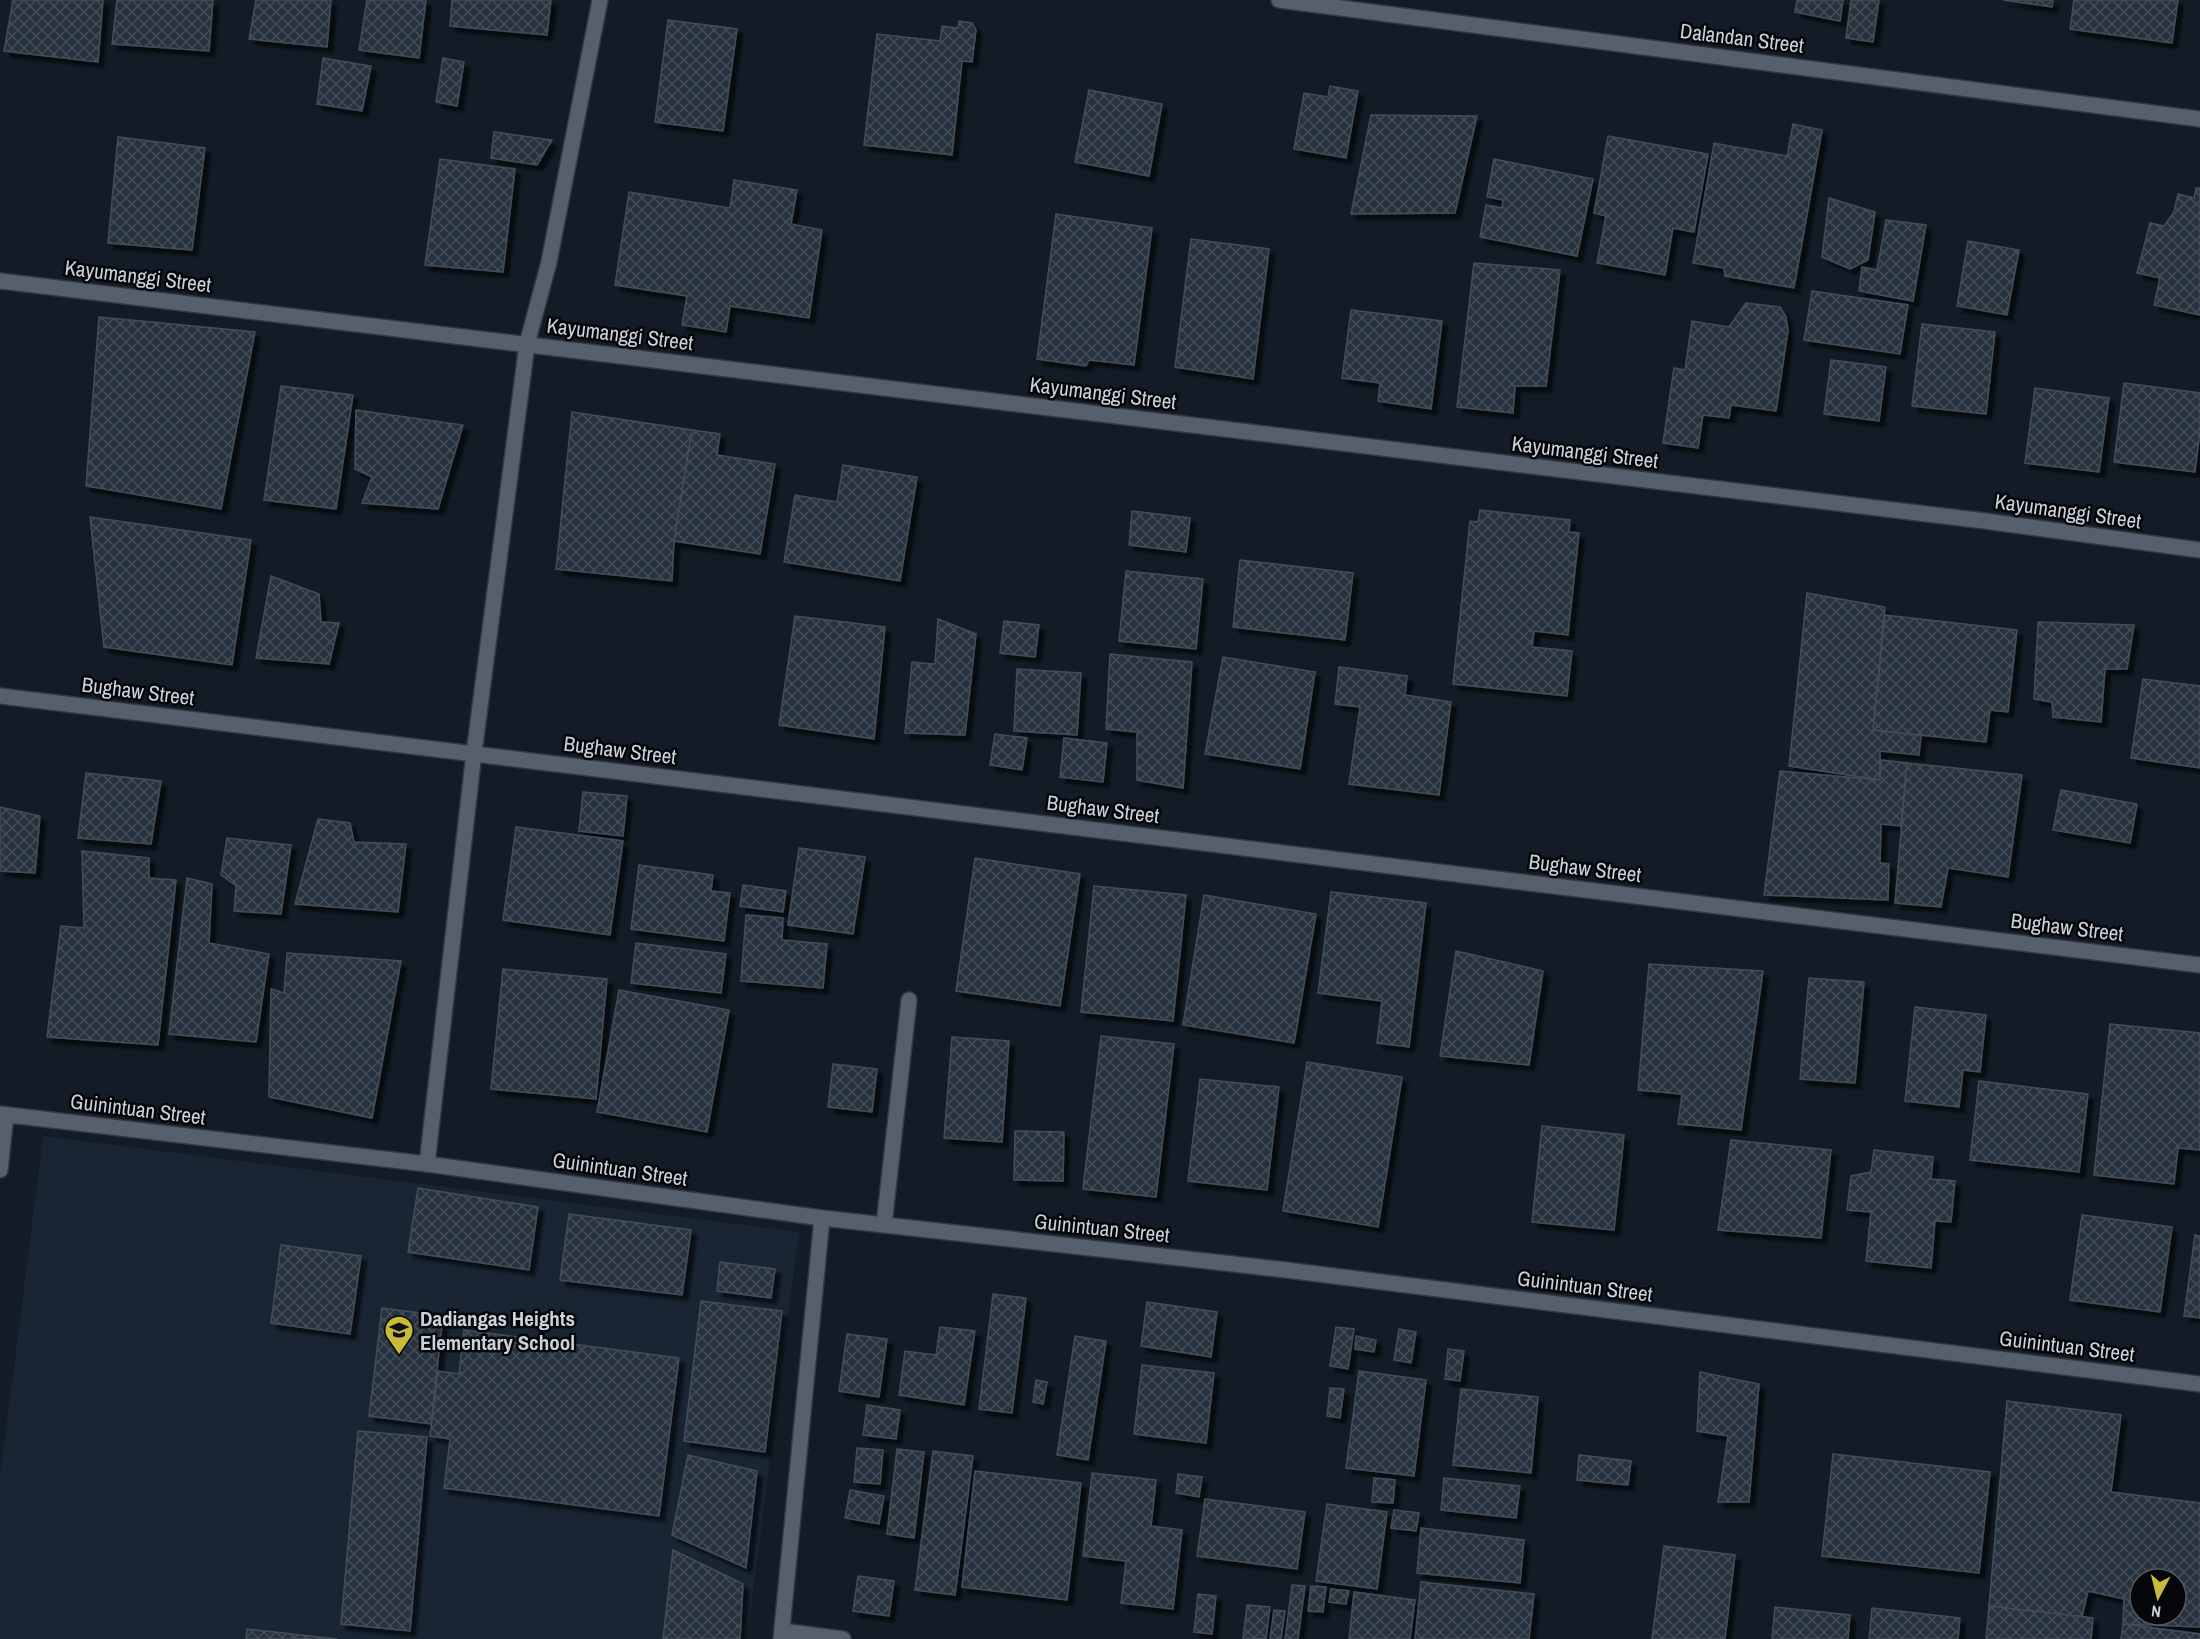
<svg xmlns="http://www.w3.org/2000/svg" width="2200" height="1639" viewBox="0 0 2200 1639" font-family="'Archivo Narrow',sans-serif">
	<defs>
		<pattern id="building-cross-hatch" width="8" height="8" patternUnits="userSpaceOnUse" patternTransform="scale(1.5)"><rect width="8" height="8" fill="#28313c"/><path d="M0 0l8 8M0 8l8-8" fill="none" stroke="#464e58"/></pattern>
		<filter id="shadow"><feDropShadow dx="5.5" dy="5.5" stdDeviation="1.5" flood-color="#0009"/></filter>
	</defs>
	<rect width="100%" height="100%" fill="#131c26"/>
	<path fill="#192533" d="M43,1136l756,96 -52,407h-747v-160z"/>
	<g fill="url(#building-cross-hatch)" stroke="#434d59" stroke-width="1.5" fill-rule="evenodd" filter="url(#shadow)">
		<path d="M13,0h90l-5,62 -94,-11z"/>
		<path d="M117,0h96l-4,51 -97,-7z"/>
		<path d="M256,0h75l-4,47 -78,-8z"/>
		<path d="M367,0h59l-7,58 -60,-8z"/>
		<path d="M452,0h99l-4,35 -97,-9z"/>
		<path d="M1797,0h46l-3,21 -45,-9z"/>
		<path d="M1851,0h28l-6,42 -27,-4z"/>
		<path d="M2003,0h50l-1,7z"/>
		<path d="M2074,0h104l-6,43 -102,-14z"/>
		<path d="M668,20l69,9 -14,102 -68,-9z"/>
		<path d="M959,21l13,2 4,7 -4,32 -10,-1 -10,94 -88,-10 13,-111 63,7 2,-15 16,2z"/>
		<path d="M323,58l48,8 -9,45 -45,-7z"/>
		<path d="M443,58l21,4 -7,44 -21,-4z"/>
		<path d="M1330,86l28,5 -12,67 -52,-9 10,-56 24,4z"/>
		<path d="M1089,90l73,14 -13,72 -74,-14z"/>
		<path d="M1371,115l106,1 -22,97 -104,1z"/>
		<path d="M1793,124l29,6 -28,158 -69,-12 -1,-8 -31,-5 21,-120 73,13z"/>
		<path d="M494,132l58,8 -15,25 -46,-7z"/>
		<path d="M1608,136l100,18 -14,78 -21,-4 -8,47 -68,-12 9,-47 -12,-3z"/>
		<path d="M118,137l87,11 -13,102 -84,-7z"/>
		<path d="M440,159l75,10 -12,103 -78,-7z"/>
		<path d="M1494,159l99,20 -16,77 -97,-19 6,-32 16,3 1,-8 -16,-3z"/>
		<path d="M734,180l63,10 -6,34 31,6 -13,88 -79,-12 -4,26 -44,-7 5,-29 -72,-11 14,-93 101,16z"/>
		<path d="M2196,188h4v127l-46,-10 6,-27 -23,-5 13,-50 14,3 10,-14 4,-18 16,4z"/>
		<path d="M1829,198l46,14 -7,48 -18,9 -28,-12z"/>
		<path d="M1056,214l96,14 -18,137 -45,-5 -3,6 -49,-7z"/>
		<path d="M1886,220l40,5 -13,76 -54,-10 3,-24 15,3z"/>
		<path d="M1191,239l78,10 -16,130 -78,-12z"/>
		<path d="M1968,241l51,9 -12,65 -50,-9z"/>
		<path d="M1474,263l86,7 -14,116h-31l-2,27 -56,-6z"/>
		<path d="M1812,291l96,14 -8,49 -96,-14z"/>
		<path d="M1746,303l34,4 6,10 2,13 -12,81 -45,-6 -2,13 -26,-3 -5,33 -35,-5 11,-75 11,2 7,-49 37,6z"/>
		<path d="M1351,310l91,11 -11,88 -53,-8 2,-18 -38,-5z"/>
		<path d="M99,317l156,15 -34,177 -135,-23z"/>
		<path d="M1922,324l73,8 -9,82 -74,-8z"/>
		<path d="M1831,360l55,7 -7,54 -55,-7z"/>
		<path d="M2124,383l76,10v38l-5,41 -81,-10z"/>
		<path d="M281,386l72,9 -17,114 -72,-9z"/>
		<path d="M2035,388l74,10 -10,74 -74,-9z"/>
		<path d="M356,410l107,15 -25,84 -76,-6 10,-26 -17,-8z"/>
		<path d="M572,412l120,18 -18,111 -2,40 -116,-12z"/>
		<path d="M692,430l28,4 -3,21 58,9 -15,90 -86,-13z"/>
		<path d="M843,465l74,12 -17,104 -116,-19 11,-67 42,7z"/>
		<path d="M1480,510l90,10 -1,12 10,1 -11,102 -34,-4 -2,16 40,4 -5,45 -114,-12 17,-163 8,1z"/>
		<path d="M1132,511l58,7 -4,34 -57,-7z"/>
		<path d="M90,517l161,23 -19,125 -128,-18z"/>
		<path d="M1240,560l113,13 -8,67 -112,-13z"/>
		<path d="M1126,571l77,8 -7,70 -77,-8z"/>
		<path d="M271,576l48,18 2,28 18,1 -10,41 -73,-6z"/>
		<path d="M1807,593l78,14 -12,123 48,5 -2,20 -39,-4v29l-91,-14z"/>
		<path d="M1885,615l132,15 -9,82 -18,-2 -4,32 -113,-12z"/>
		<path d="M795,616l90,11 -11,112 -95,-14z"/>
		<path d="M938,619l38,15 -11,101 -60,-2 7,-71 23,2z"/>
		<path d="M1004,621l35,4 -4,32 -35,-4z"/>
		<path d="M2038,622l96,3 -7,44h-22l-4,53 -48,-5 -1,-15 -18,-3z"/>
		<path d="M1110,654l82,8 -9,126 -46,-8v-48l-31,-3z"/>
		<path d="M1223,657l92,15 -15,97 -95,-15z"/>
		<path d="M1339,667l68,9 -2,19 46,7 -12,93 -90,-11 11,-77 -25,-3z"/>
		<path d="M1017,669l64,4 -4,62 -63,-4z"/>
		<path d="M2143,679l57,7v82l-69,-10z"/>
		<path d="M995,734l32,4 -5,32 -32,-5z"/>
		<path d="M1064,738l43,5 -4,39 -43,-5z"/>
		<path d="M1881,760l26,3 -6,63 -20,-2 -1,39 9,1 -1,36 -124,-5 16,-124 100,9z"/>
		<path d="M1907,763l115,12 -14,102 -60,-9 -7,39 -46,-4z"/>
		<path d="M86,773l75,8 -10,63 -73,-6z"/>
		<path d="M2061,790l76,14 -7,39 -77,-13z"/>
		<path d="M583,792l44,4 -4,40 -44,-5z"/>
		<path d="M0,807l40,9 -5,57 -35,-2z"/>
		<path d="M318,819l32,4 4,19 52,2 -8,68 -103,-8z"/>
		<path d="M516,827l107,14 -13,94 -107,-15z"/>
		<path d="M227,838l64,7 -10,69 -47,-3 2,-25 -15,-11z"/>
		<path d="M799,848l66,9 -12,77 -65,-9z"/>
		<path d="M82,851l67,7v20l27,2 -18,165 -111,-8 14,-111 23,2z"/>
		<path d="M975,858l105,16 -20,132 -104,-15z"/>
		<path d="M639,865l74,10 -2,16 19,2 -6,48 -93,-12z"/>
		<path d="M187,878l25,6 -3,59 60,11 -13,88 -87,-8z"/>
		<path d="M743,885l43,6 -3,21 -43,-6z"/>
		<path d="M1094,886l92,9 -13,126 -92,-9z"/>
		<path d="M1331,892l95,11 -17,144 -32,-4 5,-42 -64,-8z"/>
		<path d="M1204,895l112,19 -22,129 -111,-18z"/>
		<path d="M746,915l37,3 -1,22 45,4 -4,44 -82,-7z"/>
		<path d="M636,943l90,11 -5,39 -90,-10z"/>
		<path d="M1456,951l87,20 -14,94 -89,-9z"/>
		<path d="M287,953l114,8 -29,157 -103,-21 2,-108 13,4z"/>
		<path d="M1649,964l114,7 -22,159 -63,-6 4,-30 -44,-4z"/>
		<path d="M503,969l104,10 -11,120 -105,-10z"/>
		<path d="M1809,978l55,4 -9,101 -55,-4z"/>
		<path d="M619,990l110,20 -22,122 -110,-20z"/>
		<path d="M1915,1007l71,8 -6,57 -17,-2 -4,37 -54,-6z"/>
		<path d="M2110,1024l90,9v117l-22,-2 -4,36 -80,-9z"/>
		<path d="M1101,1036l73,8 -18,153 -73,-8z"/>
		<path d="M952,1037l57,4 -7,101 -58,-4z"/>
		<path d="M1307,1062l95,15 -24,150 -95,-16z"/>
		<path d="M833,1064l44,5 -5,43 -44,-5z"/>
		<path d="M1200,1079l79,8 -12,103 -79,-9z"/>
		<path d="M1979,1081l109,13 -9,78 -109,-12z"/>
		<path d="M1542,1126l82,9 -10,95 -82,-8z"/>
		<path d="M1015,1131l49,1 -1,49 -49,-1z"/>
		<path d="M1731,1140l100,10 -10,88 -103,-8z"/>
		<path d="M1874,1150l59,7 -2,22 24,2 -4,41 -16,-1 -4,47 -65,-7 5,-49 -24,-2 4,-34 20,-4z"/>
		<path d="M418,1188l120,19 -9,63 -121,-18z"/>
		<path d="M569,1214l122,16 -9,65 -122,-15z"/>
		<path d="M2082,1215l90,12 -12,85 -90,-12z"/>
		<path d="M2195,1235l5,1v82l-16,-2z"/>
		<path d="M281,1245l80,11 -11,78 -79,-11z"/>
		<path d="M720,1262l55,7 -4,29 -54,-7z"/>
		<path d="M993,1294l33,4 -14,115 -33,-4z"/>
		<path d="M701,1301l81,10 -17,141 -81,-11z"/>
		<path d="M1147,1302l70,10 -6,45 -70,-11z"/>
		<path d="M382,1308l61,8 -12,108 -62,-8z"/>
		<path d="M940,1327l35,4 -11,74 -65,-10 6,-44 31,4z"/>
		<path d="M1336,1327l18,2 -6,40 -18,-3z"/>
		<path d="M1399,1329l17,3 -5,31 -17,-3z"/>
		<path d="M464,1330l215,28 -20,158 -215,-28 6,-49 -20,-3 8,-65 21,3z"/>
		<path d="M847,1334l40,5 -8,58 -40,-6z"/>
		<path d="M1075,1336l31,5 -18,119 -31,-5z"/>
		<path d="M1356,1336l20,4 -2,12 -19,-3z"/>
		<path d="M1448,1349l16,2 -4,30 -15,-2z"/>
		<path d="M1142,1365l72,8 -8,70 -72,-9z"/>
		<path d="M1359,1371l67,9 -12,96 -68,-8z"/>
		<path d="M1700,1372l59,12 -10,118h-31l10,-66 -31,-5z"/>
		<path d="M1036,1380l11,2 -4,22 -10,-2z"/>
		<path d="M1330,1388l14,1 -4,29 -13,-2z"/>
		<path d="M1461,1389l77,8 -7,76 -78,-8z"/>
		<path d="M2007,1401l114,14 -10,77 89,11v124l-77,-3 1,-25 -36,-8 -6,26 -93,-11zM2140,1579h36v36h-36z"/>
		<path d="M867,1405l33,5 -4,29 -33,-4z"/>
		<path d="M358,1431l69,6 -17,194 -69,-7z"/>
		<path d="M857,1448l26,2 -3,34 -26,-2z"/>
		<path d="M897,1449l27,3 -10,86 -27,-4z"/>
		<path d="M933,1451l40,5 -18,139 -40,-5z"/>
		<path d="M1833,1454l157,18 -11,101 -157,-17z"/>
		<path d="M688,1455l69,16 -11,97 -74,-33z"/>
		<path d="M1579,1455l52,6 -3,24 -51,-5z"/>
		<path d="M975,1471l106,12 -14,117 -105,-13z"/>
		<path d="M1092,1473l64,7 -5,46 31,4 -9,79 -52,-6 5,-42 -43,-5z"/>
		<path d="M1178,1474l24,3 -3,20 -23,-4z"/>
		<path d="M1374,1478l21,2 -2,23 -21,-1z"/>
		<path d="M1444,1478l76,8 -4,32 -75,-8z"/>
		<path d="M850,1490l34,6 -5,28 -34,-6z"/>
		<path d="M1205,1499l100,13 -8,57 -100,-13z"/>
		<path d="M1327,1504l60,8 -10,77 -61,-8z"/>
		<path d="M1394,1510l25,3 -3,18 -25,-3z"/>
		<path d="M1421,1528l103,12 -4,43 -103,-10z"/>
		<path d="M1664,1546l71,9 -10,84h-73z"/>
		<path d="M673,1550l70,34 -3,55h-77z"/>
		<path d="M858,1576l36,5 -5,35 -36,-5z"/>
		<path d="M1421,1582l113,12 -5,45h-114z"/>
		<path d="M1292,1585l13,1 -7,53h-13z"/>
		<path d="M1311,1586l15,1 -3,25 -15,-1z"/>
		<path d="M1331,1589l18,2 -3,13 -17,-2z"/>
		<path d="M1354,1592l61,8 -5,39h-61z"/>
		<path d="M1198,1594l18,2 -4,38 -18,-2z"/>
		<path d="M1247,1605l23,2 -4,32 -23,-1z"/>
		<path d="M1989,1606l104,12 -2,21h-105z"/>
		<path d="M1775,1607l75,8 -2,24h-76z"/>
		<path d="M1872,1608l88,10 -2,21h-89z"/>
		<path d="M1274,1610l11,1 -4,28h-11z"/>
		<path d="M2123,1624l77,10v5h-79z"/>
		<path d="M247,1629l90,10h-91z"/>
	</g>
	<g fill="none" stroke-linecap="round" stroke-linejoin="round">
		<g stroke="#32373f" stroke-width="18">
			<path id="lane" d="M884,1225l25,-225"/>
		</g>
		<g stroke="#32373f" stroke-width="18">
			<g id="street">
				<path d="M1279,0l921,119"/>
				<path d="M0,281l1985,240 215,29"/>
				<path d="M0,696l2200,269"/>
				<path d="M0,1114l427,50 395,54 456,51 922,115"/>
				<path d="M427,1164l47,-411 53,-409 22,-82 51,-262"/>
				<path d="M0,1170l6,-55"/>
				<path d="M782,1631l61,8"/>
				<path d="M781,1639l41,-421"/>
			</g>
		</g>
		<use href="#lane" stroke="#56606c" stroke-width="15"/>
		<use href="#street" stroke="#56606c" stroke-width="15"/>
	</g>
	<defs>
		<g id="school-pin" transform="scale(1.5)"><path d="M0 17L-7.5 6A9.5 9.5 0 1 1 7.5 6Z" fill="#c8bb3b" stroke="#04060a"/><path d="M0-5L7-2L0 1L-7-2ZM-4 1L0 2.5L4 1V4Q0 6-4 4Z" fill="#111"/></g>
	</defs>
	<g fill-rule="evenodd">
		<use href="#school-pin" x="399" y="1330"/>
	</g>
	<g text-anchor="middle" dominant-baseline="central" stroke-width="5" stroke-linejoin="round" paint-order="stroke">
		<g font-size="21" fill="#ccd2d9" stroke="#04060a">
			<text transform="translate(1742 38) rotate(7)">Dalandan Street</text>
			<text transform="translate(138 276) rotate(7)">Kayumanggi Street</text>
			<text transform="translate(620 334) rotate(7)">Kayumanggi Street</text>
			<text transform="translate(1103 393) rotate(7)">Kayumanggi Street</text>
			<text transform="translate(1585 452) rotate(7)">Kayumanggi Street</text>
			<text transform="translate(2068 511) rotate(8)">Kayumanggi Street</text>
			<text transform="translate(138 691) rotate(7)">Bughaw Street</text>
			<text transform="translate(620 750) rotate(7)">Bughaw Street</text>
			<text transform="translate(1103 809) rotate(7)">Bughaw Street</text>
			<text transform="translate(1585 868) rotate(7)">Bughaw Street</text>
			<text transform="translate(2067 927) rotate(7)">Bughaw Street</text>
			<text transform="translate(138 1109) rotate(7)">Guinintuan Street</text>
			<text transform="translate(620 1169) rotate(8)">Guinintuan Street</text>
			<text transform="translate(1102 1228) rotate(6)">Guinintuan Street</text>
			<text transform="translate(1585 1286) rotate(7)">Guinintuan Street</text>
			<text transform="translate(2067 1346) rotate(7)">Guinintuan Street</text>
		</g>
		<g font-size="21" font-weight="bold" fill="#ccd2d9" stroke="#04060a" text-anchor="start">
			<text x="420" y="1318">Dadiangas Heights<tspan x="420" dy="24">Elementary School</tspan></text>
		</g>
	</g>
	<g transform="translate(2158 1597) rotate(187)"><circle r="28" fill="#04060a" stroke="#54585d" stroke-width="1.5"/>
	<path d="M0-4.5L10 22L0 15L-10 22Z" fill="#c8bb3b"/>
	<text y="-9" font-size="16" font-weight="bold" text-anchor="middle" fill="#ccd2d9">N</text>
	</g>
</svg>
